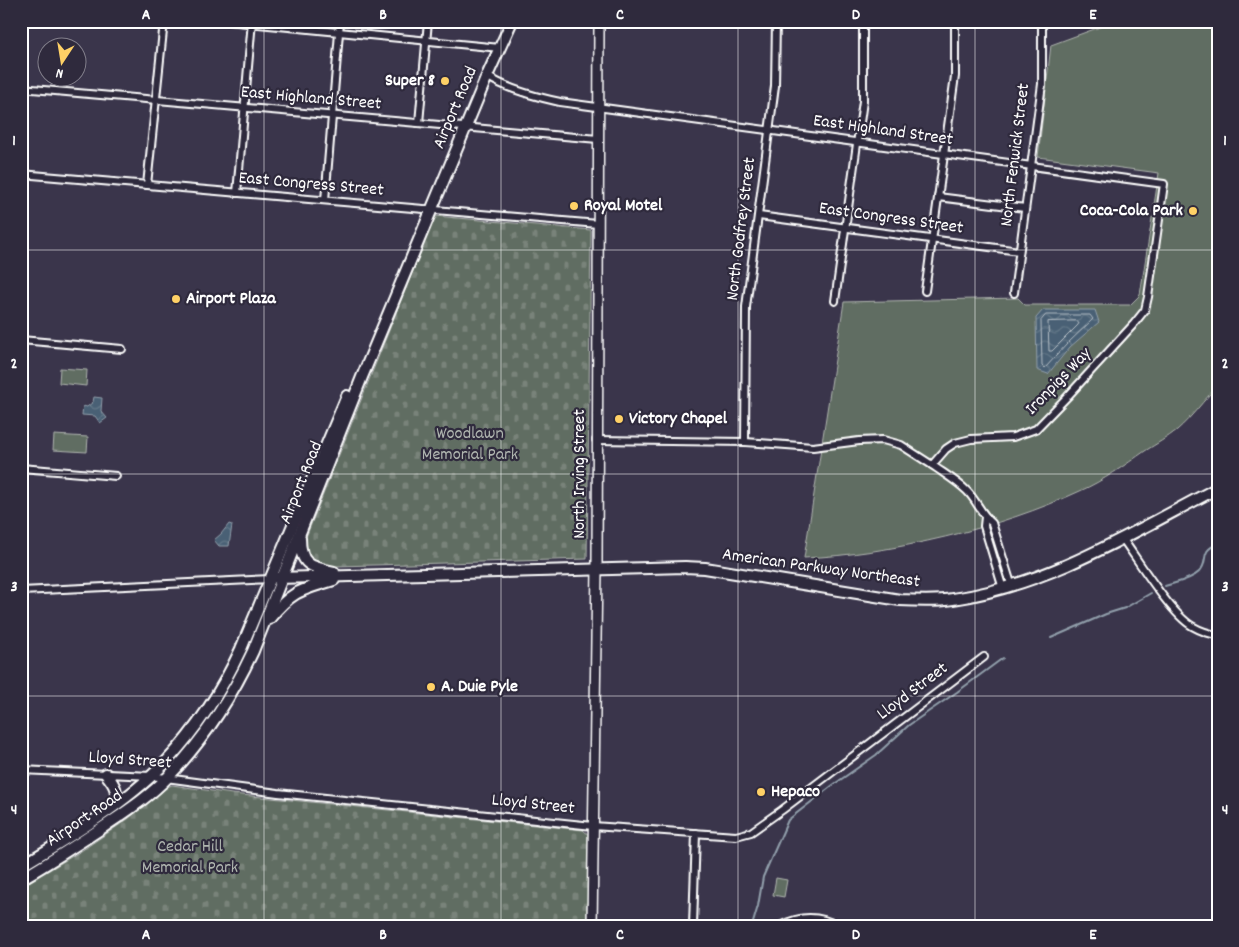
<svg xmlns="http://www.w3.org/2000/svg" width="1239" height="947" viewBox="0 0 1239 947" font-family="Dekko,sans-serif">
	<defs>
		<pattern id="cemetery-stones" width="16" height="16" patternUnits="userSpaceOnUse" patternTransform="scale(1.25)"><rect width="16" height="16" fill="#616d62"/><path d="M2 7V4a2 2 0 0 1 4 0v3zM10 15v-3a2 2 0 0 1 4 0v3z" fill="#79837a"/></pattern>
		<pattern id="water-waves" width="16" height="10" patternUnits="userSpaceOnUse" patternTransform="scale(1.25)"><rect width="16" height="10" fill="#496074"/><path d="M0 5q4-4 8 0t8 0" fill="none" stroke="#647889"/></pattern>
	</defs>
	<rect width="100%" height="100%" fill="#3a354b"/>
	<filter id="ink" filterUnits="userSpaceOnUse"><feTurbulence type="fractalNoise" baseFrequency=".02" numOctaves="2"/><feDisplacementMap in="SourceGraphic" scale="10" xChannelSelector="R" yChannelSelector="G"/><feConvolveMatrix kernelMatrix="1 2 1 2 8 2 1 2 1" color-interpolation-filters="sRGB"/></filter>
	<g filter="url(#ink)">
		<g fill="#616d62" stroke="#b0b6b0">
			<path d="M1116,21h102v364c-14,15 -26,32 -41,45 -10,8 -21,14 -32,21 -20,14 -42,30 -65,40 -79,37 -188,63 -276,67l40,-256 174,-4 7,7h105l10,-10 19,-122 -121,-16 13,-112z"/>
			<path d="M60,368l27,2 -1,16 -27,-3z"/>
			<path d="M54,435l34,2 -1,15 -34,-2z"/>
			<path d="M776,878l11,2 -3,17 -11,-2z"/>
		</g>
		<g fill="url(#cemetery-stones)" stroke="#b0b6b0">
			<path d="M435,216l156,14 -4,329 -250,7 -19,-1 -14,-11v-12z"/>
			<path d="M172,785l60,9 351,36 7,6 -1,90h-568v-39l60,-36 47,-32 37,-31z"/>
		</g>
		<g fill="url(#water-waves)" stroke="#92a0ac">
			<path d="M1043,310h52l4,12 -29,25 -22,27 -11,-4 -1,-52z"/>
			<path d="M94,397l8,1 -1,13 6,7 -7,5 -5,-7 -13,-1 1,-9 4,1 6,-5z"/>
			<path d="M229,524l3,1 -3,21h-10l-5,-6 7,-6z"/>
		</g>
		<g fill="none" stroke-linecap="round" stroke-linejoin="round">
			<g stroke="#b6bfc7" stroke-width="1">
				<path d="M1046,315h44l3,4 -26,25 -22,24 -3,-3 -1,-44z"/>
				<path d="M1076,321l3,2 -1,2 -26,26h-3l-1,-29z"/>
			</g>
			<g stroke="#92a0ac" stroke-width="2">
				<path d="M1165,586c10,-3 26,-6 34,-14 11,-10 -1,-21 19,-28"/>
				<path d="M1051,638l55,-24 19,-6 26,-15"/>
				<path d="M752,926l6,-20 5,-29 25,-57 45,-35 43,-30 33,-30 48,-33 46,-34"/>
			</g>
			<g stroke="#fff" stroke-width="10">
				<g id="street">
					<path d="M227,21l273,27"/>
					<path d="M487,76c19,13 50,21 73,26l604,82 -16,113 -3,13 -12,15 -66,72 -31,32 -23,8 -42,2 -16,4 -9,6 -14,16c11,8 25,16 35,26 10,10 14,23 25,32l20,64"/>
					<path d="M21,88l577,51"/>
					<path d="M419,123l9,-102"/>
					<path d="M21,174l577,50"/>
					<path d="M147,185l17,-164"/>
					<path d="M237,193l15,-172"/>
					<path d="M938,197l87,11"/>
					<path d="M325,200l15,-179"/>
					<path d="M759,216l260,35"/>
					<path d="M925,291l30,-215v-55"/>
					<path d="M1014,293l28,-209v-63"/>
					<path d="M835,301l28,-200v-80"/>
					<path d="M21,340l101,9"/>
					<path d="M596,440l149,2 68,5 46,-6 24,-1 18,5 31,20"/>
					<path d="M745,442l1,-135 29,-221 1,-65"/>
					<path d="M21,468l95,8"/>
					<path d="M985,517l-1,9 19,63"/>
					<path d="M1122,538c16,22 48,75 70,88 7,4 18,8 26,9"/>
					<path d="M21,591l250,-12"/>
					<path d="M21,770l130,6 127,17 315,33 143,10 15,-4 31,-22 202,-153"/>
					<path d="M693,926l3,-93"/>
					<path d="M780,926c19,-10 39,-11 58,0"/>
				</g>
			</g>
			<g stroke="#fff" stroke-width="12">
				<path id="secondary" d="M592,926l5,-358 2,-547"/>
			</g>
			<g stroke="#fff" stroke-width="14">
				<g id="primary">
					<path d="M300,538c0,27 10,29 34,34"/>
					<path d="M277,578l408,-11 20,1 195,32c18,1 36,2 53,-1 96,-14 180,-67 265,-111"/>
					<path d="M269,619c23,-28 31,-29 65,-39"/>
					<path d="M106,774c9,11 13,18 8,32"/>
					<path d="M21,866c49,-29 105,-63 145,-104 31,-33 56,-72 75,-113l106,-253"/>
					<path d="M21,879c29,-17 57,-35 84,-53 22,-15 45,-30 63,-49 36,-37 63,-79 85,-126l109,-274 125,-301 25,-55"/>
				</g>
			</g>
			<use href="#street" stroke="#2f2a3d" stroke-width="6"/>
			<use href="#secondary" stroke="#2f2a3d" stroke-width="9"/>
			<use href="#primary" stroke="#2f2a3d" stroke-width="10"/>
		</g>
	</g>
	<path fill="none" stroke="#fff" stroke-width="1" stroke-opacity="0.55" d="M264,21v905M501,21v905M738,21v905M975,21v905M21,250h1197M21,474h1197M21,696h1197"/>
	<g fill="#ffd166" stroke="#2f2a3d" stroke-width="2">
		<circle cx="445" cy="81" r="5"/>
		<circle cx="574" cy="206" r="5"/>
		<circle cx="1193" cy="211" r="5"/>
		<circle cx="176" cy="299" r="5"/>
		<circle cx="619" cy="419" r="5"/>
		<circle cx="431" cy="687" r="5"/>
		<circle cx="761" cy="792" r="5"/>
	</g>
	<g text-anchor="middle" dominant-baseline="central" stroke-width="4.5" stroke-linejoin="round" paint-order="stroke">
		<g font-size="18" font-weight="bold" fill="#fff" stroke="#2f2a3d" text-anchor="start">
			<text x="435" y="81" text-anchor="end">Super 8</text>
			<text x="584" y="206">Royal Motel</text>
			<text x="1183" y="211" text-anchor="end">Coca-Cola Park</text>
			<text x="186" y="299">Airport Plaza</text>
			<text x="629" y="419">Victory Chapel</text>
			<text x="441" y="687">A. Duie Pyle</text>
			<text x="771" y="792">Hepaco</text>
		</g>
		<g font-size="18" fill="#fff" stroke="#2f2a3d">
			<text transform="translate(311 99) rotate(5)">East Highland Street</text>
			<text transform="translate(456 108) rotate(-67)">Airport Road</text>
			<text transform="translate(883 131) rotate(8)">East Highland Street</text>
			<text transform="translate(1016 155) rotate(-83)">North Fenwick Street</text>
			<text transform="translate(311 185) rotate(5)">East Congress Street</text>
			<text transform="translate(891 219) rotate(8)">East Congress Street</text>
			<text transform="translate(742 229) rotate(-83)">North Godfrey Street</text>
			<text transform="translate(1059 382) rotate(-46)">Ironpigs Way</text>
			<text transform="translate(580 474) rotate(-90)">North Irving Street</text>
			<text transform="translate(302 483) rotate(-68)">Airport Road</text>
			<text transform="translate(821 569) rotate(8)">American Parkway Northeast</text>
			<text transform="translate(913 692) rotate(-37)">Lloyd Street</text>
			<text transform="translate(130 761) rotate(4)">Lloyd Street</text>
			<text transform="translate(533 805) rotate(6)">Lloyd Street</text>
			<text transform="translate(85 819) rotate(-34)">Airport Road</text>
		</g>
		<g font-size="18" fill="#b0b6b0" stroke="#2f2a3d">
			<text x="470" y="434">Woodlawn<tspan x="470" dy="21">Memorial Park</tspan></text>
			<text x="190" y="847">Cedar Hill<tspan x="190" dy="21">Memorial Park</tspan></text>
		</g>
	</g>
	<rect width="1239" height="947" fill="none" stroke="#2f2a3d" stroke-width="55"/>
	<g transform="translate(62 62) rotate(192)"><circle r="24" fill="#2f2a3d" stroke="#827f8b"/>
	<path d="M0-4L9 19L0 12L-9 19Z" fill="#ffd166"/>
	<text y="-8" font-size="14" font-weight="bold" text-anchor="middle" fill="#ffffff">N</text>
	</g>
	<rect x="28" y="28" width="1184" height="892" fill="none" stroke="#fff" stroke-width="2"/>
	<g font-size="16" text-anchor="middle" font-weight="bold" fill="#fff">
		<text x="146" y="19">A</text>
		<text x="383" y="19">B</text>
		<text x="620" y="19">C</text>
		<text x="856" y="19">D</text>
		<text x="1093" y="19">E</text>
		<text x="14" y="145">1</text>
		<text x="1225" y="145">1</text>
		<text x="14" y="368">2</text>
		<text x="1225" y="368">2</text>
		<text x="14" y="591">3</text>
		<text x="1225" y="591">3</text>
		<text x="14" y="814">4</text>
		<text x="1225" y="814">4</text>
		<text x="146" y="939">A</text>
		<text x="383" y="939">B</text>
		<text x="620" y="939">C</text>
		<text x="856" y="939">D</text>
		<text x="1093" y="939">E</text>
	</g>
</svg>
